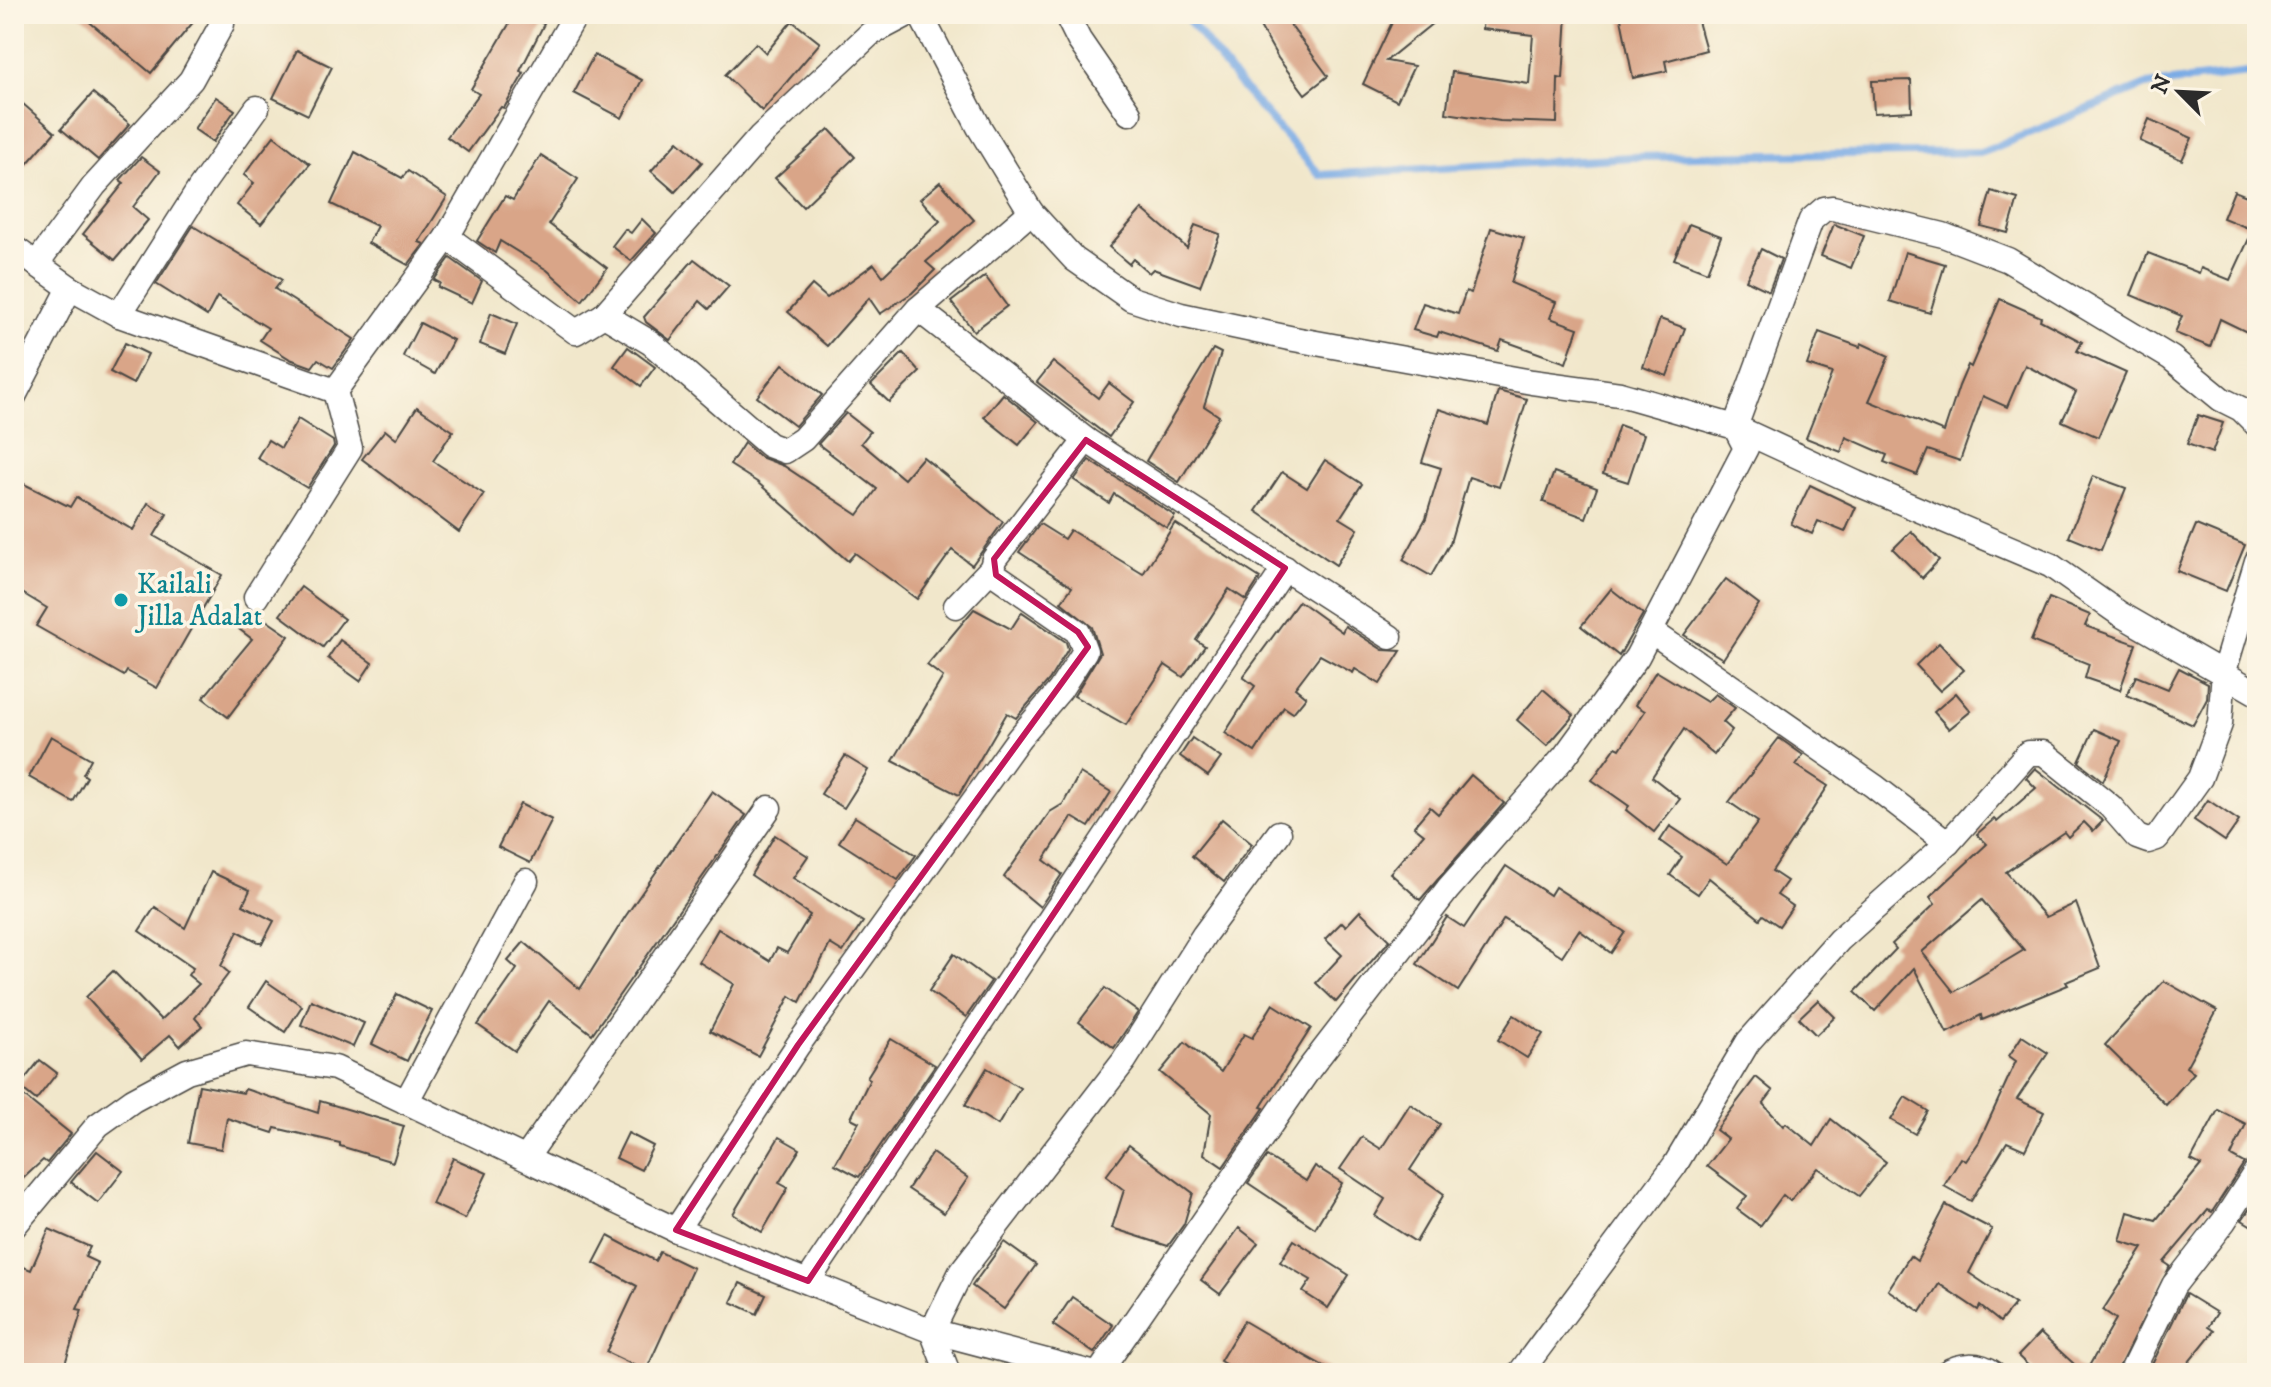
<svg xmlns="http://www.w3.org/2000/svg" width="2271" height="1387" viewBox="0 0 2271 1387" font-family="'IM FELL DW Pica',serif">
	<rect width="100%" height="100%" fill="#fcf5e5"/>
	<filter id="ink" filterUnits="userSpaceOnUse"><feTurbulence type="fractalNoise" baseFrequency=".0125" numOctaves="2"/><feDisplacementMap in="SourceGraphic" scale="16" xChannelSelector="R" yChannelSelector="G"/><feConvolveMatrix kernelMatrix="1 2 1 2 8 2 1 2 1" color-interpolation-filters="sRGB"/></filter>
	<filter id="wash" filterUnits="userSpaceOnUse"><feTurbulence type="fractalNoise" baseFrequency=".006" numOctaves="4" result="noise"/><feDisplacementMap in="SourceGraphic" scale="32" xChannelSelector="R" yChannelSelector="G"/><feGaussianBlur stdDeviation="1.8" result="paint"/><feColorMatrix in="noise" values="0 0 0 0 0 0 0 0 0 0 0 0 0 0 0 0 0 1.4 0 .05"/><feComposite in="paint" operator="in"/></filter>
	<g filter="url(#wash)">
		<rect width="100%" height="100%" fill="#f1e7cb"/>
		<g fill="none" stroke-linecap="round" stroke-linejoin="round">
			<g stroke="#7aabe5" stroke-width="8">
				<path d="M1184,14l56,71 80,90 311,-18 352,-5 163,-67 111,-13"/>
				<path d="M2256,1373l1,-2"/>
			</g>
		</g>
		<g id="blocks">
			<g fill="#d9a588" fill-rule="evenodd">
				<path d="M80,14h120l-49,59z"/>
				<path d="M515,14h9l20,10 -24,47 4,2 -20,35 -3,-1 -33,45 -21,-15 32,-43 -8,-5z"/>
				<path d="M1253,14h29l46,62 -23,18 -27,-36z"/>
				<path d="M1396,14h48l-58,47 28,5 -17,35 -34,-17z"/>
				<path d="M1483,14h84l-4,65 -5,-1 -1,45 -57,-2 -54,-8 6,-41 77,12 4,-49 -51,-6z"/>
				<path d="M1620,14h76l10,36 -41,11 2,10 -34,7z"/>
				<path d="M792,21l28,22 -58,68 -37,-36 31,-32 10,10z"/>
				<path d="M297,50l35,17 -24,48 -35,-17z"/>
				<path d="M594,55l48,25 -20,38 -48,-25z"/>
				<path d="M1911,80l1,31 -38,2 -2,-32z"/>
				<path d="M93,93l37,31 -32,36 -37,-31z"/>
				<path d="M14,96l41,36 -29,33 -12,-10z"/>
				<path d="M216,97l19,13 -22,32 -19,-13z"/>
				<path d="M2149,119l43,19 -10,22 -42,-19z"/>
				<path d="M829,129l26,28 -52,50 -28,-29z"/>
				<path d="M274,136l36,28 -49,60 -24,-19 17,-22 -10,-8z"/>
				<path d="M678,141l24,21 -27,30 -24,-21z"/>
				<path d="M355,152l47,26 6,-7 39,26 -28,45 5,2 -16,21 -40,-22 9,-17 -46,-22z"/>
				<path d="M541,155l37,24 -29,45 58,44 -25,33 -35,-31 -47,-29 -5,12 -18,-12 28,-45 8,4z"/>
				<path d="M141,157l19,14 -27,36 15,13 -33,40 -32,-26 41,-51 -4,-3z"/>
				<path d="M940,182l34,38 -48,42 9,8 -23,23 -32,21 -11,-16 -42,48 -39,-34 24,-27 15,13 47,-34 9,12 57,-55 -20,-22z"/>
				<path d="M1991,191l27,8 -10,34 -27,-7z"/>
				<path d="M2234,191l23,9v137l-37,-18 -10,28 -35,-14 7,-17 -51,-21 17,-42 51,20 2,-5 29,12 23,-50 -30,-12z"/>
				<path d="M1142,209l45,39 8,-23 25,9 -20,52 -47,-17 -4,4 -16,-14 -4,5 -20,-17z"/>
				<path d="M642,219l14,14 -25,28 -19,-15 13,-17 6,4z"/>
				<path d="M1689,224l32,12 -14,36 -33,-13z"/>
				<path d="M1834,224l30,12 -13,32 -30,-12z"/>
				<path d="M193,226l89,54 -7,9 79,50 -21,29 -15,-9 -6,8 -22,-8 -30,-19 8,-12 -51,-31 -10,19 -51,-32z"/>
				<path d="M1491,228l33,10 -13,45 45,19 -6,16 28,10 -12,35 -64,-23 -4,11 -59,-19 -2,5 -24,-7 10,-27 35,11 8,-23 5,2z"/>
				<path d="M1761,249l20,10 -12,32 -23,-11z"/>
				<path d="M1905,252l40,12 -15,49 -40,-12z"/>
				<path d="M450,258l32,23 -10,22 -34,-16 2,-4 -6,-3z"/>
				<path d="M694,259l35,27 -20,23 -9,-8 -30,39 -24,-18 -2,-5z"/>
				<path d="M985,276l22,30 -33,25 -23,-29z"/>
				<path d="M2000,299l41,18 -1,3 42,22 -5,9 49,22 -28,64 -36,-16 14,-29 -51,-27 -18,42 -24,-11 -23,65 -32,-11 -11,25 -33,-13 3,-7 -41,-18 -5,15 -35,-14 26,-65 -25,-8 12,-33 41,15 1,-4 28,13 -20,45 75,31 15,-46 9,-21 3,2z"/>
				<path d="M491,313l26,11 -12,30 -25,-10z"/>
				<path d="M1660,319l25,9 -18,48 -24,-9z"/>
				<path d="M420,323l33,17 -18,34 -32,-18z"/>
				<path d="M125,343l23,11 -15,30 -23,-12z"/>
				<path d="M628,347l27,20 -14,19 -27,-20z"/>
				<path d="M1213,349l8,4 -17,53 15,10 -40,66 -33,-21z"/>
				<path d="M903,353l17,19 -31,30 -18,-17z"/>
				<path d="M1053,362l45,36 11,-15 25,19 -25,35 -72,-55z"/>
				<path d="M783,364l39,31 -27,31 -38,-29z"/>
				<path d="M1498,391l29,8 -28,88 -30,-10 -19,66 -19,33 -28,-16 23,-42 15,-50 -19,-6 17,-53 49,16z"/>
				<path d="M1003,394l35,28 -19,23 -35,-28z"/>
				<path d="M417,407l36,24 -20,30 51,33 -25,38 -97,-73 23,-29 11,9z"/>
				<path d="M846,413l24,19 -9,11 43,36 19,-22 80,65 -31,43 -20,-15 -35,49 -62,-46 -7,8 -91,-79 -27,-17 14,-22 16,14 24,9 74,49 19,-26 -59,-45z"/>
				<path d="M2198,415l25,8 -11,30 -25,-9z"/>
				<path d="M298,419l35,22 1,5 -27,42 -50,-30 11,-18 13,8z"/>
				<path d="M1619,425l25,9 -16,48 -25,-8z"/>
				<path d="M1089,460l86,56 -8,12 -53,-34 -5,9 -35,-23z"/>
				<path d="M1325,460l37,24 -22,34 18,11 -22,36 -80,-54 26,-39 25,16z"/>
				<path d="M1554,472l43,16 -11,30 -43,-16z"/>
				<path d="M2093,476l33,12 -25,62 -32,-13z"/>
				<path d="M14,479l56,28 6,-10 57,33 15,-27 19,11 -13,22 68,39 -65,113 -30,-17 -3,5 -88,-50 11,-18 -33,-20z"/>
				<path d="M1810,485l46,22 -11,25 -27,-11 -6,13 -21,-10z"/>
				<path d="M1175,523l85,55 -14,22 -17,-11 -33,51 9,6 -22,31 -18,-12 -39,60 -52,-29 26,-43 -8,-26 -31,-25 11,-15 -53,-35 21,-28 24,15 6,-9 73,44z"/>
				<path d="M2196,525l49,20 -19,46 -49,-20z"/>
				<path d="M1911,531l28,29 -17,18 -29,-29z"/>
				<path d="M1726,579l33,25 -36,55 -39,-24z"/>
				<path d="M301,587l43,32 -21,28 -43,-32z"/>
				<path d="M1611,589l32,25 -24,42 -38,-30z"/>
				<path d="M2049,598l41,17 -5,11 51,18 -16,46 -35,-12 4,-14 -58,-23z"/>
				<path d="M1299,601l43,31 3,-6 38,24 18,1 -21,33 -25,-15 -2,4 -33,-18 -25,33 11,9 -13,16 -9,-6 -29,45 -30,-19 30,-47 -12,-9z"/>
				<path d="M974,609l37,20 11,-17 44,30 2,7 -19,31 -33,38 -9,-5 -48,82 -66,-34 50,-84 -16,-12z"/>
				<path d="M253,611l36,25 -61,81 -25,-19 49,-59 -13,-10z"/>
				<path d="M340,640l32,23 -12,18 -32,-23z"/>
				<path d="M1939,643l25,27 -24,21 -24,-26z"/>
				<path d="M2179,668l29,15 -1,16 -14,26 -66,-30 9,-19 32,13z"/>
				<path d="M1656,671l51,31 8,-8 20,14 -12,14 9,8 -18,25 -30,-26 -32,48 28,22 -26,33 -28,-22 3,-4 -37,-26 24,-33 4,2 25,-38 -10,-6z"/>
				<path d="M1543,689l31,26 -27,31 -30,-26z"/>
				<path d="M1956,693l15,18 -22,18 -15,-17z"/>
				<path d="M2094,729l27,12 -18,40 -24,-19z"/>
				<path d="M51,736l40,23 -8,15 4,3 -14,25 -44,-25z"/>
				<path d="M1192,738l29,20 -13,18 -28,-20z"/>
				<path d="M1779,738l24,17 -7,10 32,21 -56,85 15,10 -10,14 16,11 -14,20 -16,-11 -3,4 -51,-41 -11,16 -28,-19 12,-18 -22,-16 10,-15 57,38 31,-42 -29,-20z"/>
				<path d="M845,756l23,14 -24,38 -23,-14z"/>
				<path d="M2035,768l68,53 -10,10 -9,-9 -16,15 -4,-5 -58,40 40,45 30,-14 24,65 -34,14 2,3 -86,35 -1,-5 -34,18 -33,-65 -39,43 -20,-19 41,-43 -4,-5 43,-40 -5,-7 57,-53 -10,-10 17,-15 3,3 39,-34 -10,-10zM1982,900l42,50 -70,42 -32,-40z"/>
				<path d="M1080,773l31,19 -22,35 -17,-10 -28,43 18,14 -22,33 -36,-30 46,-65 13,-8z"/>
				<path d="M1471,775l33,28 -84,97 -30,-27 34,-39 -10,-8 16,-19 8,7z"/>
				<path d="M712,791l34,24 -154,219 -43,-33 -34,50 -37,-26 39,-56 -9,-8 16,-19 56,47 45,-72z"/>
				<path d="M2208,800l31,21 -14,20 -31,-21z"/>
				<path d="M520,804l32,16 -22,43 -32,-16z"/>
				<path d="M855,817l61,38 -18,25 -59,-38z"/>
				<path d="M1222,819l30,25 -28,38 -32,-26z"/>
				<path d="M775,835l33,21 -15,22 70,44 -20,30 -13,-8 -30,58 -10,-6 -32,60 -48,-25 24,-47 -35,-22 19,-33 52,32 7,-13 10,5 23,-38 -59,-40z"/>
				<path d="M1506,866l44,29 5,-8 70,45 -14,21 -32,-23 -17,26 -58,-37 -46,72 -41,-27 30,-47 17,11z"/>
				<path d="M211,872l39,18 -7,15 31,16 -12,23 -24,-13 -17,35 8,7 -34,45 7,8 -22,20 -10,-11 -28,24 -56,-62 27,-26 48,49 38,-36 -11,-9 5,-7 -54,-37 16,-24 30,21z"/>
				<path d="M1360,911l30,29 -54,62 -20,-19 26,-28 -17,-16 17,-17 4,4z"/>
				<path d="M954,954l37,27 -25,36 -37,-26z"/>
				<path d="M266,981l36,25 -17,26 -36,-25z"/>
				<path d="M2164,981l53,30 -31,56 8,6 -28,32 -61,-60z"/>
				<path d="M1105,988l33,24 -24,36 -35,-26z"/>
				<path d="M397,994l35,17 -25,50 -35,-17z"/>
				<path d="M311,1000l53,23 -11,24 -52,-22z"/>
				<path d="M1818,1000l17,17 -19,18 -17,-17z"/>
				<path d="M1273,1004l38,24 -50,79 3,1 -41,59 -19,-13 7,-40 -51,-42 25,-30 36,30 23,-38 8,4z"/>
				<path d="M1514,1015l29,19 -16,24 -29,-18z"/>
				<path d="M2022,1036l26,17 -31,46 27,13 -19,38 -18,-8 -36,59 -27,-15 17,-28 5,3 13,-19 37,-81 -7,-5z"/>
				<path d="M891,1039l44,26 -76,112 -24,-13 24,-42 -8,-4 19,-39 -3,-2z"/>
				<path d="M40,1060l17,13 -21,27 -17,-14z"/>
				<path d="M987,1068l33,20 -22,37 -33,-20z"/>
				<path d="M1756,1077l17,14 -10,13 20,22 3,-3 28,23 17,-27 55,43 -27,34 -41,-28 -28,33 -7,-6 -23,31 -23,-17 10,-13 -40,-30 21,-27 -12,-9z"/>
				<path d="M199,1085l44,8 2,-4 73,24 2,-12 84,25 -11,36 -53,-16v-3l-65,-15 -2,5 -46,-15 -6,31 -33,-6z"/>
				<path d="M14,1088l57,46 -24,29 -4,-3 -29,27z"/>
				<path d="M1905,1097l23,14 -13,23 -24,-14z"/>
				<path d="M1410,1104l30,20 -30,46 34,24 -28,48 -41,-26 10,-17 -45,-30 22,-32 19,12z"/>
				<path d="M2218,1110l28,14 -15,32 13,7 -32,49 -4,-2 -44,52 6,4 -54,107h-31l31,-54 -13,-9 40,-62 -23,-7 8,-29 28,8 45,-55 -10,-5z"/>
				<path d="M628,1133l25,13 -12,24 -25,-12z"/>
				<path d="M779,1137l21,12 -21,34 9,5 -26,44 -29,-18z"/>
				<path d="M1129,1145l64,48 -9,31 -16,22 -56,-18 12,-38 -18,-14z"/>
				<path d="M97,1151l26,20 -25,32 -27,-21z"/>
				<path d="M932,1153l36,25 -24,35 -36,-24z"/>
				<path d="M1267,1156l39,25 9,-15 27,17 -27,45 -67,-45z"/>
				<path d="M453,1158l34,15 -22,46 -33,-15z"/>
				<path d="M2257,1198v31l-15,-9z"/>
				<path d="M1946,1205l46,24 -23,44 46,31 -15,18 -20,-16 -2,4 -39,-26 -18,28 -33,-22 22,-34 7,5z"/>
				<path d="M1239,1228l19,15 -38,51 -19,-14z"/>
				<path d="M49,1229l41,18 -5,10 13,6 -21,46 5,1 -20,63h-48v-95l5,-13 12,5z"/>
				<path d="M608,1236l47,25 5,-9 33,16 -47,103 -40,-19 31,-66 -43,-23z"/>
				<path d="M1294,1240l55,35 -21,33 -25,-16 8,-12 -31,-18z"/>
				<path d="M1004,1242l32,23 -32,44 -32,-23z"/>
				<path d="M740,1283l26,12 -9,19 -26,-12z"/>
				<path d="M2186,1294l31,19 -9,14 6,4 -34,42h-32z"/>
				<path d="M1072,1297l41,28 -19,28 -41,-28z"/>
				<path d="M1244,1321l34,20 58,32h-96l-20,-12z"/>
				<path d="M2040,1333l44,40h-48l-18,-17z"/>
			</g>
		</g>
	</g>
	<g filter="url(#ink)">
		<use href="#blocks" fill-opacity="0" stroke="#494743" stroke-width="2"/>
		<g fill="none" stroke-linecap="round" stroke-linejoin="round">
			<g stroke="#494743" stroke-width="27">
				<g id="minor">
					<path d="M920,14l59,113 52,85 43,47 57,40 50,16 113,24 238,43 88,12 115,33 11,21 -109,209 -72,99 -117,133 -139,180 -210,304"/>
					<path d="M1066,14l13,26 50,73"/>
					<path d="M447,237l129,-223"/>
					<path d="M14,248l56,40 49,27 216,76 112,-154 129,95 28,-17 157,-179 109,-102 38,-20"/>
					<path d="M37,263l57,-77 97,-106 31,-56"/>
					<path d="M918,309l113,-97"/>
					<path d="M119,315l81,-127 57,-80"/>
					<path d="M604,315l47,28 118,102 16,6 18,-12 115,-130 168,131 304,197"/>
					<path d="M14,396l56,-108"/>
					<path d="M2257,425l-16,-16 -20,-10 -50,-41 -163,-98 -65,-25 -110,-27 -9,1 -13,11 -76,207 121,56 194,82 70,49 137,79"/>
					<path d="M256,597l94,-149 -15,-57"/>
					<path d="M956,606l36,-38"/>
					<path d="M1651,631l223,155 74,57"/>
					<path d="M406,1102l120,-221"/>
					<path d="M526,1158l243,-350"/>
					<path d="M14,1226l84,-101 35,-25 54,-29 59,-17 89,14 341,162 256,101 160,42"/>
					<path d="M676,1230l122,-185 221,-307 41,-48 25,-39 -7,-19 -82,-57 -4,-7 2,-9 92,-119"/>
					<path d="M808,1281l477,-713"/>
					<path d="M948,1373l-16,-42 29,-59 163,-211 80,-126 75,-102"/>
					<path d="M1520,1373l155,-208 73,-123 91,-102 109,-97 80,-90h16l66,53 27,31 11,4 9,-3 43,-60 20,-54 4,-53 33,-110"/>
					<path d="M1946,1373c14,-9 33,-10 47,0"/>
					<path d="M2131,1373l43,-88 50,-64 33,-51"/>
				</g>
			</g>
			<use href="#minor" stroke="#fff" stroke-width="24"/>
		</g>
	</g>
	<path fill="none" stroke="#c2185b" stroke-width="6" stroke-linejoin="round" d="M1086,440l199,128 -477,713 -132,-51 122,-185 290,-398 -10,-15 -82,-57 -2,-16z"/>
	<circle fill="#0f9aa8" stroke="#fcf5e5" stroke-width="3" cx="121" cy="600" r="8"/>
	<g text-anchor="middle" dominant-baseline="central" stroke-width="7" stroke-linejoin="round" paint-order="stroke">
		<g font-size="28" fill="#0d838f" stroke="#fcf5e5" text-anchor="start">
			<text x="137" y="584">Kailali<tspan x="137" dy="32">Jilla Adalat</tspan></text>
		</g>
	</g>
	<rect width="2271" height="1387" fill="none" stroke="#fcf5e5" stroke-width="48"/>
	<g transform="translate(2179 92) rotate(294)" stroke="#fcf5e5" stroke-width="6" paint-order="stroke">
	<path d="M0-6L14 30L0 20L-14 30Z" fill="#2b2b2b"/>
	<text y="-12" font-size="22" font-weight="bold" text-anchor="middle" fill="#2b2b2b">N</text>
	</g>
</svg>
